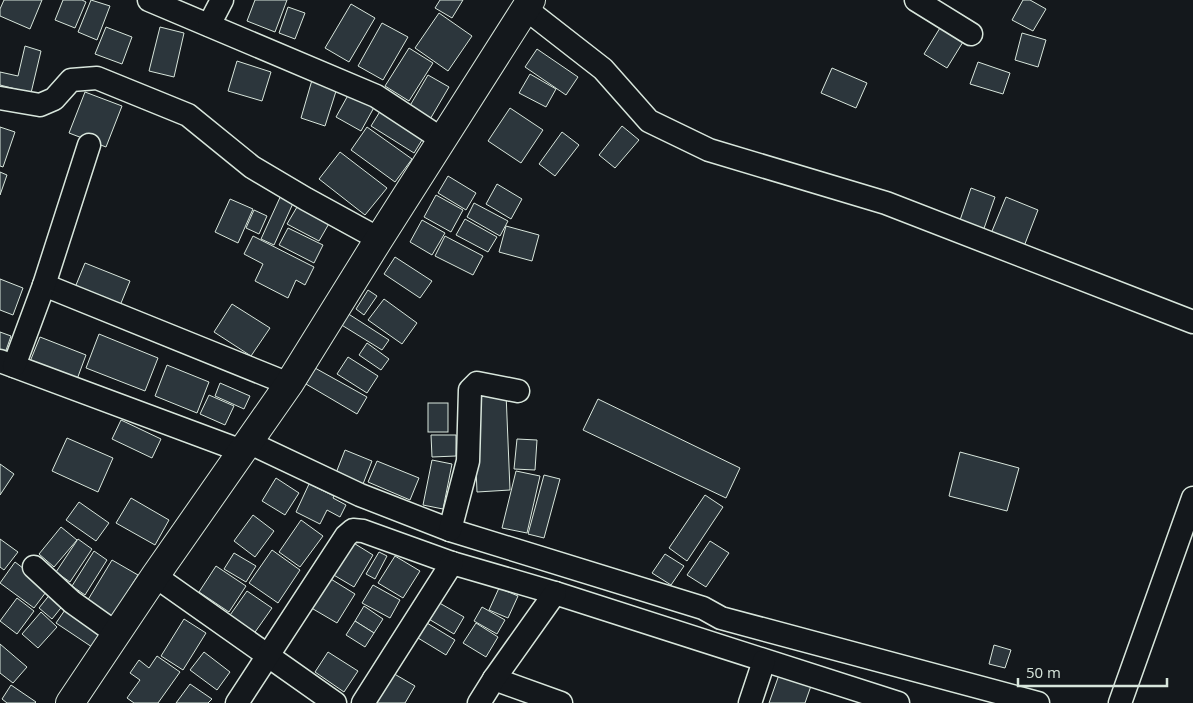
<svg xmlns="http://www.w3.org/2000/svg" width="1193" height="703" viewBox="0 0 1193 703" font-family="'Open Sans',sans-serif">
	<rect width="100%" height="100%" fill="#14181c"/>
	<g fill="#2c363c" stroke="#d8e6dc">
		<path d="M4,0h38l-12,29 -30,-13v-7z"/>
		<path d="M63,0h19l4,2 -11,26 -20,-8z"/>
		<path d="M91,0l19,6 -13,34 -19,-8z"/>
		<path d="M255,0h32l-12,32 -28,-11z"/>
		<path d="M440,0h23l-11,18 -17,-10z"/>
		<path d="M1023,0h7l16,9 -13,22 -21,-11z"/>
		<path d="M351,4l24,14 -26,44 -24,-14z"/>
		<path d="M288,7l17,6 -10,26 -16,-6z"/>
		<path d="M439,13l33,23 -24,35 -33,-23z"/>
		<path d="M382,23l26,14 -25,43 -25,-14z"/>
		<path d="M943,23l23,14 -19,31 -23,-14z"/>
		<path d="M106,27l26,10 -10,27 -27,-10z"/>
		<path d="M160,27l24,6 -10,44 -25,-6z"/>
		<path d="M1022,33l24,7 -8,27 -23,-7z"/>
		<path d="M25,46l16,5 -10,42 -31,-8v-13l18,4z"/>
		<path d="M409,48l24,15 -24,38 -24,-15z"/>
		<path d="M537,49l41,28 -12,18 -41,-28z"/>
		<path d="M237,61l34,11 -9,29 -34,-10z"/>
		<path d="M978,62l32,11 -7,21 -33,-10z"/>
		<path d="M832,68l35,15 -11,25 -35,-15z"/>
		<path d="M530,74l26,15 -10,18 -27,-14z"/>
		<path d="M428,75l21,12 -20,34 -21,-12z"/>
		<path d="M312,80l25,8 -12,38 -24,-8z"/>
		<path d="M352,88l25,14 -16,29 -25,-14z"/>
		<path d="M85,92l37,14 -16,41 -37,-14z"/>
		<path d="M384,105l43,27 -13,21 -43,-27z"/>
		<path d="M510,108l33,22 -22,33 -33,-22z"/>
		<path d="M622,126l17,14 -24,28 -16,-13z"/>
		<path d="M0,127l15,5 -12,35 -3,-1z"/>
		<path d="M367,127l45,32 -17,23 -44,-32z"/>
		<path d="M562,132l17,13 -24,31 -16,-12z"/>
		<path d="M340,152l47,36 -22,27 -46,-36z"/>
		<path d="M0,172l7,3 -7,20z"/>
		<path d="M448,176l28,17 -10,17 -28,-17z"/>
		<path d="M497,184l25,15 -11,20 -25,-15z"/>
		<path d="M971,188l24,9 -14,40 -24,-8z"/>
		<path d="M282,193l13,6 -21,46 -13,-6z"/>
		<path d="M436,195l27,15 -12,22 -27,-15z"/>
		<path d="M1006,197l32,13 -15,39 -33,-13z"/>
		<path d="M230,199l23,10 -15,34 -23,-11z"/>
		<path d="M300,202l31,18 -12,21 -32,-17z"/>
		<path d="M474,203l34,18 -8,15 -33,-19z"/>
		<path d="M254,210l13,6 -8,18 -13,-6z"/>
		<path d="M465,219l32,18 -9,15 -32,-17z"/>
		<path d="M422,220l23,13 -13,22 -22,-13z"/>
		<path d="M506,226l33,9 -7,26 -33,-9z"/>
		<path d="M288,228l35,17 -9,18 -35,-18z"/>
		<path d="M253,236l61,31 -9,18 -9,-5 -8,18 -33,-17 8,-17 -19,-10z"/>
		<path d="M445,236l38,20 -10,19 -38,-19z"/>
		<path d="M395,257l37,24 -12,17 -36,-24z"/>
		<path d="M85,263l45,18 -11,27 -45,-18z"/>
		<path d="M0,279l23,9 -10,27 -13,-5z"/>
		<path d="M368,290l9,6 -13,19 -8,-6z"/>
		<path d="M384,299l33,24 -15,21 -34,-24z"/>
		<path d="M232,304l38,24 -19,28 -37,-24z"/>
		<path d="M347,313l42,27 -7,10 -42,-26z"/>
		<path d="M0,332l11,4 -7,20 -4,-2z"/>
		<path d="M99,334l59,24 -13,33 -59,-23z"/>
		<path d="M40,337l46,18 -10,27 -47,-18z"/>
		<path d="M367,343l22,16 -8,11 -22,-15z"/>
		<path d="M348,357l30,19 -11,17 -30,-19z"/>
		<path d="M167,365l42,17 -12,31 -42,-17z"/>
		<path d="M315,368l52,29 -10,17 -51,-30z"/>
		<path d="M220,383l30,13 -6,13 -29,-13z"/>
		<path d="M506,393l4,97 -33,2 -4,-98z"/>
		<path d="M209,395l25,11 -9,19 -25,-11z"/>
		<path d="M598,399l142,69 -14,30 -143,-68z"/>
		<rect x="428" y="403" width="20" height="29"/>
		<path d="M121,420l40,19 -9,19 -40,-19z"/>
		<path d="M431,435h25v21l-24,1z"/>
		<path d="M67,438l46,20 -15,34 -46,-21z"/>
		<path d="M517,439l20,1 -2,30 -21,-1z"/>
		<path d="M345,450l27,11 -9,23 -27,-11z"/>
		<path d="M960,452l59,16 -12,43 -58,-15z"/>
		<path d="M432,460l20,4 -9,45 -20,-4z"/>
		<path d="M377,461l42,17 -9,22 -42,-18z"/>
		<path d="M0,464l14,10 -14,21z"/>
		<path d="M516,471l24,5 -13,57 -25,-5z"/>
		<path d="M544,475l16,4 -16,59 -16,-4z"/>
		<path d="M276,478l23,15 -14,22 -23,-14z"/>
		<path d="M309,484l25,12 -1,2 13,7 -6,12 -13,-7 -7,14 -24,-12z"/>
		<path d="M705,495l18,12 -36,54 -18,-13z"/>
		<path d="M131,498l38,22 -14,25 -39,-22z"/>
		<path d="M79,502l30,21 -13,18 -30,-21z"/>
		<path d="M253,515l21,16 -19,26 -21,-16z"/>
		<path d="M301,520l22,16 -23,31 -21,-15z"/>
		<path d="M61,527l16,13 -23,27 -15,-13z"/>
		<path d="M0,539l18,13 -14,18 -4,-3z"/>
		<path d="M78,539l14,10 -22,33 -14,-10z"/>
		<path d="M710,541l19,12 -23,34 -19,-12z"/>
		<path d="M352,542l21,13 -19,32 -22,-13z"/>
		<path d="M272,550l28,20 -22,33 -29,-20z"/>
		<path d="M94,551l13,9 -22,35 -13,-9z"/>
		<path d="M379,552l8,4 -12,23 -9,-5z"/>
		<path d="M234,553l22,13 -10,16 -22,-13z"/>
		<path d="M665,554l19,12 -13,19 -19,-12z"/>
		<path d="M395,556l25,15 -17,27 -25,-15z"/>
		<path d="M112,560l26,15 -27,43 -25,-15z"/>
		<path d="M15,562l34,26 -15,20 -34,-25z"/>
		<path d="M216,566l30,20 -17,26 -30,-20z"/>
		<path d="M326,576l29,18 -18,29 -29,-17z"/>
		<path d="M373,585l27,15 -10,18 -28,-15z"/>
		<path d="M499,588l19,8 -10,22 -19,-8z"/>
		<path d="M247,591l25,17 -19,27 -25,-17z"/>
		<path d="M51,593l13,11 -12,15 -13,-11z"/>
		<path d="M17,598l17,13 -17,23 -17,-13z"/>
		<path d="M436,601l28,16 -10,17 -27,-16z"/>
		<path d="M364,606l19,13 -9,14 -19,-12z"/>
		<path d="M67,607l36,24 -11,16 -36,-24z"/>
		<path d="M482,607l23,13 -8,14 -23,-13z"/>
		<path d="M41,612l16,15 -19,21 -16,-14z"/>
		<path d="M184,619l22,14 -23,37 -22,-14z"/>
		<path d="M355,621l19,12 -9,14 -19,-12z"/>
		<path d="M427,623l28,17 -9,15 -28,-17z"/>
		<path d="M476,623l22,14 -12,20 -23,-14z"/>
		<path d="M0,644l27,23 -14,16 -13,-10z"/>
		<path d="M994,645l17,5 -6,18 -16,-4z"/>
		<path d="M204,652l26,20 -13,18 -27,-20z"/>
		<path d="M328,652l30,19 -14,21 -29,-20z"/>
		<path d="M157,656l23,16 -22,31h-24l-7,-5 13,-18 -10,-7 9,-13 10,8z"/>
		<path d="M391,672l24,14 -10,17h-31z"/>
		<path d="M780,672l32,11 -7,20h-36z"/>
		<path d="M190,684l22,15 -4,4h-32z"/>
		<path d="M11,685l25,17 -1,1h-28l-5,-4z"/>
	</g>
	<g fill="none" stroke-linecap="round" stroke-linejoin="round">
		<g stroke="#d8e6dc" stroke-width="25">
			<g id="minor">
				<path d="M149,0l227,96 67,44"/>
				<path d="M916,0l55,34"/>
				<path d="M526,9l77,60 46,52 60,29 177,53 307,119"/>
				<path d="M209,25l13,-25"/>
				<path d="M0,98l40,7 14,-6 17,-19 26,-2 91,37 64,52 54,32 73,40"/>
				<path d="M44,285l245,99"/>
				<path d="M0,361l242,90"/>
				<path d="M14,366l30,-81 45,-140"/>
				<path d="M248,442l112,53 90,35 253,78 18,10 317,85"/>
				<path d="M450,530l18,-69 2,-71 7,-7 41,8"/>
				<path d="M34,567l38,35 45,32"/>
				<path d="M155,576l180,127"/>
				<path d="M494,679l67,24"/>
				<path d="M237,703l109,-167 7,-6 10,1 89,32 103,30 343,110"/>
				<path d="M363,703l89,-140"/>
				<path d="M479,703l15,-24 61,-86"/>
				<path d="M750,703l14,-42"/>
				<path d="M1120,703l73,-205"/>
			</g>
		</g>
		<g stroke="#d8e6dc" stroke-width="30">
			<path id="major" d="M70,703l85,-127 134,-192 90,-145 152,-239"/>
		</g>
		<use href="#minor" stroke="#14181c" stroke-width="22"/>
		<use href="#major" stroke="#14181c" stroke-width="28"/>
	</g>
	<path d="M1018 678v8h149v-8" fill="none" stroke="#d8e6dc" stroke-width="2.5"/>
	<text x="1026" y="678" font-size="15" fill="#d8e6dc" stroke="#14181c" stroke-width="4" paint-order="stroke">50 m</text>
</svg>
